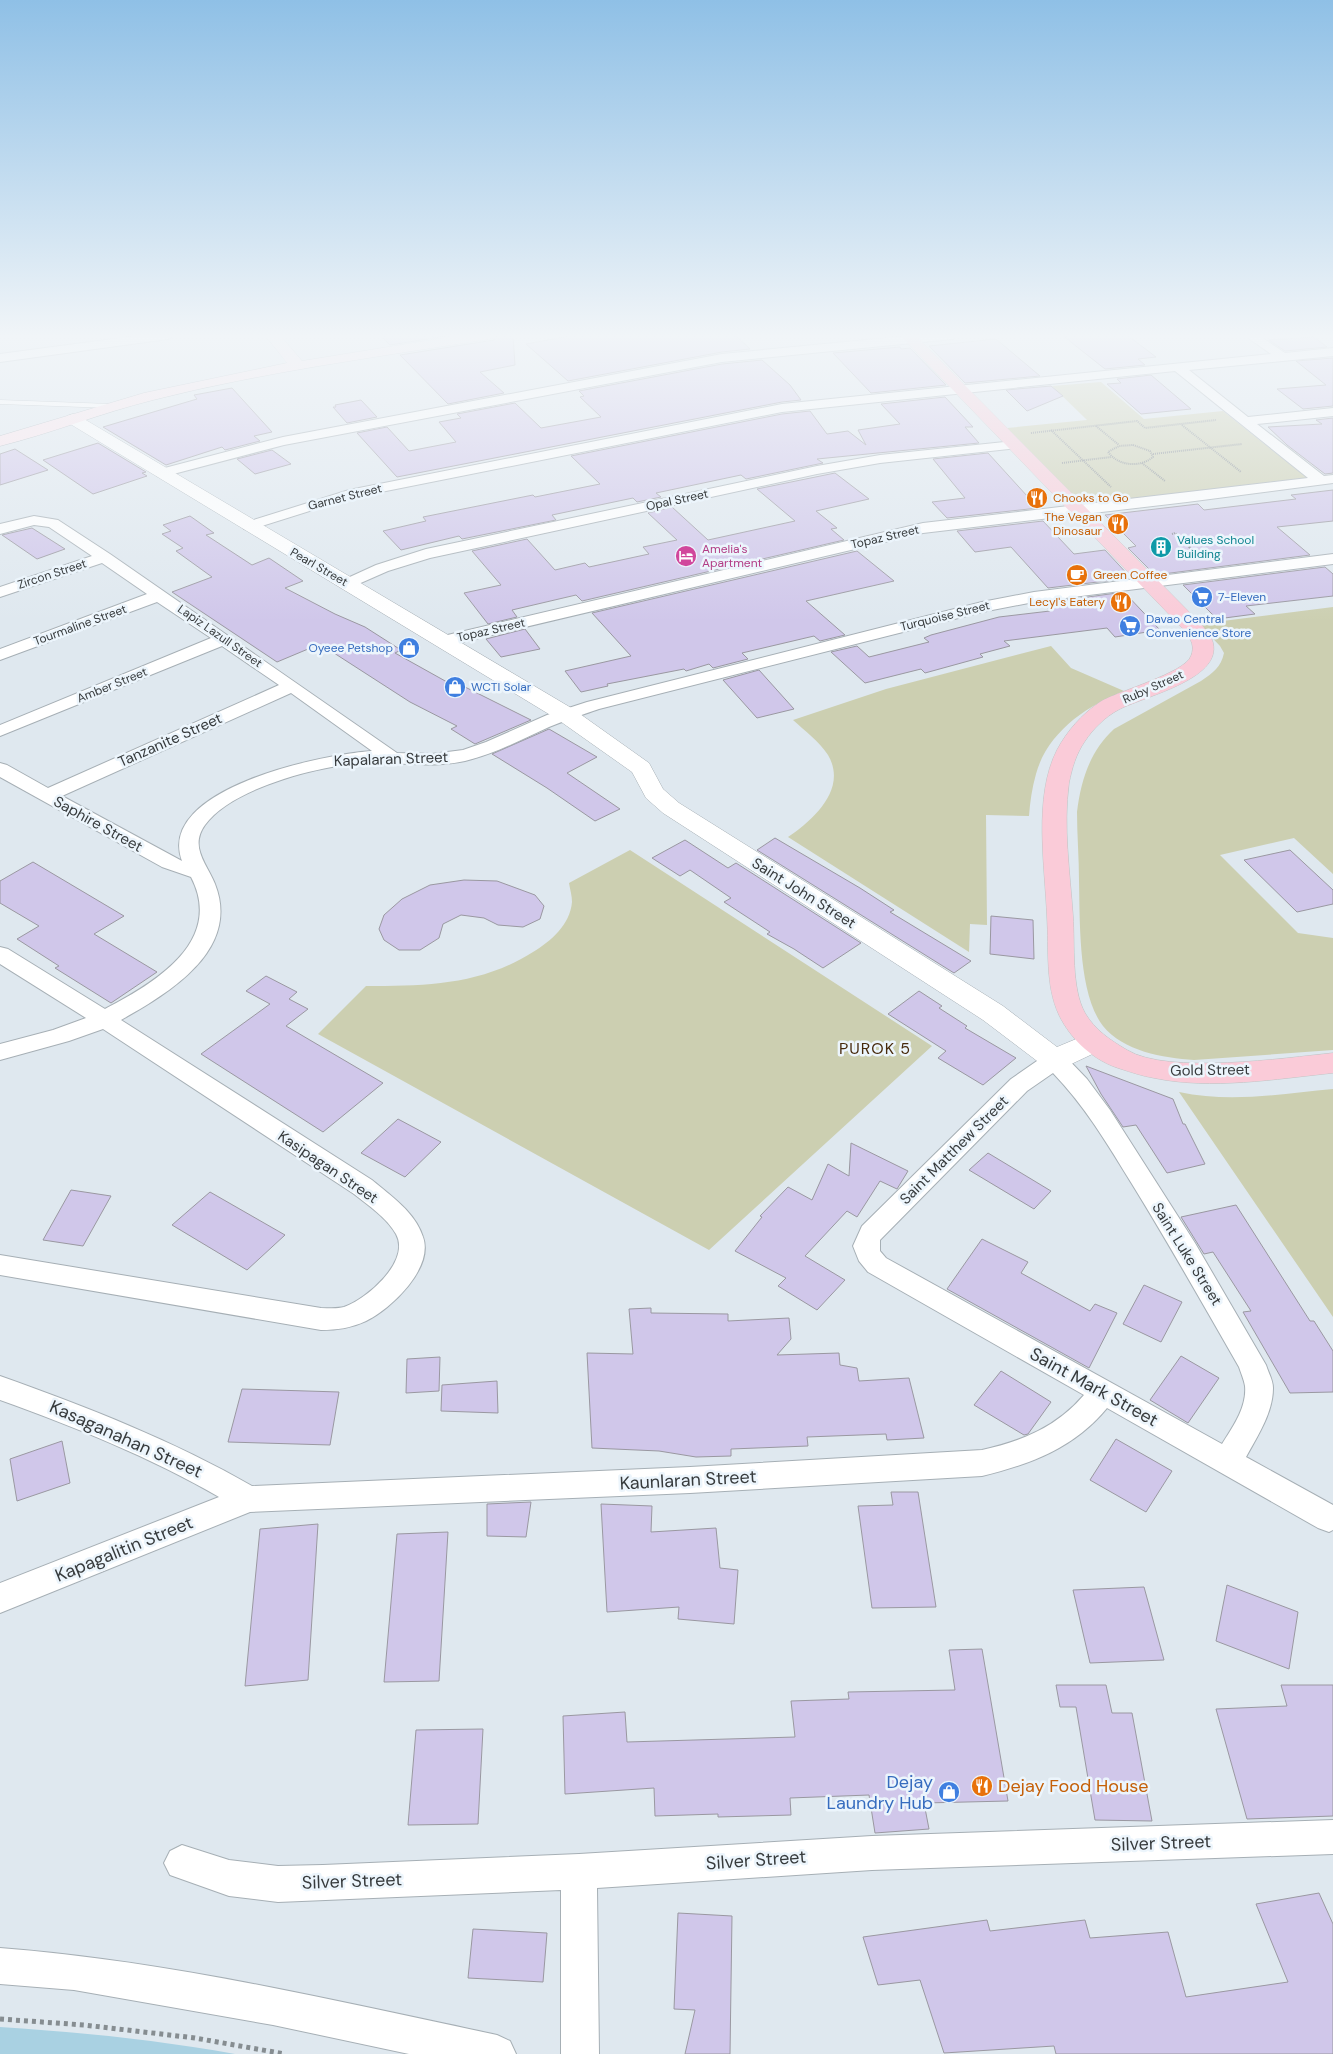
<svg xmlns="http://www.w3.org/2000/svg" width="1333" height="2054" viewBox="0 0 1333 2054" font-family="'DM Sans',sans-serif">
	<rect width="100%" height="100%" fill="#dfe8ef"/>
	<g fill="#cccfb1">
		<path d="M1101,382l43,37 79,-8 84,67 -226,27 -74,-77 80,-8 -35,-34z"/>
		<path d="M1333,607v267l-39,-36 -74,17 78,78 35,5v112l-139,10c-31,-2 -71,-9 -91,-34 -25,-32 -23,-105 -24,-145 0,-23 -2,-46 -2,-69 4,-32 13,-61 37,-83l87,-48c12,-8 20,-14 23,-28l-4,-7 -21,-22z"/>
		<path d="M1051,646l20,22 53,23c-38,15 -77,42 -88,83 -4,14 -6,28 -7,42l-43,-1 1,110 -17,-1 -1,28 -181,-115c25,-17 60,-48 40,-82 -9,-14 -23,-24 -35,-35l93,-31z"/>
		<path d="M630,850l302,196 -223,204 -391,-216 48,-48c61,0 115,-1 167,-34 18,-11 37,-27 39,-50 0,-6 -2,-13 -3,-19z"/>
		<path d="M1333,1089v228l-154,-225c51,11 102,2 154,-3z"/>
	</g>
	<path fill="#a9d1e2" d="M0,2027c79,5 157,13 235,27h-235z"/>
	<g fill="#d0c7ea" stroke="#9a98a1">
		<path d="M380,335h72l-62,10z"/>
		<path d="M498,335h15l2,30 -35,7 24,21 -56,11 -48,-49 94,-15z"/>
		<path d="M575,335h160l15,14 -28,3 -154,29 -42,-37z"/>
		<path d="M1062,335h65l29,22 -18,2 7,6 -40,4z"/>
		<path d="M1314,337l13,10 -42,4 -16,-11z"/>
		<path d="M996,339l44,37 -75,7 -36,-37z"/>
		<path d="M900,347l1,2 9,-1 36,37 -75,8 -38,-40z"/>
		<path d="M1333,358v48l-30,3 -26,-20 49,-4 -30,-24z"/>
		<path d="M762,360l28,25 11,15 -19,2 -385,75 -40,-44 30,-6 22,24 47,-9 -17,-20 22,-4 -4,-4 58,-11 26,25 60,-11 -21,-20 4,-1 -5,-5 143,-27z"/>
		<path d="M1151,375l40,34 -50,5 -34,-30 14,-1 -4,-4z"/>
		<path d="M1051,386l12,10 -36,15 -21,-21z"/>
		<path d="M232,388l40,44 -18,4 6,5 -35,9 -3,-3 -56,18 -63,-38 94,-28 -3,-4z"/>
		<path d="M945,397l28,30h-8l14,16 -162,16 6,4 -77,16 -5,-4 -85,18 5,4 -24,5 -4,-4 -81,17 4,5 -94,19 -3,-3 -58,14 -18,-19 43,-10 -3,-4 110,-22 2,2 65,-13 -29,-28 211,-42 28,-3 17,23 21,-3 18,14 -8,-15 42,-6 -19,-20z"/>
		<path d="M361,400l16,17 -30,6 -14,-16h3l-1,-2z"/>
		<path d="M1333,418v55l-8,1 -38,-29 -19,-18 54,-3 -6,-4z"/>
		<path d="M98,443l48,29 -4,1 5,3 -54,18 -50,-34z"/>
		<path d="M15,449l33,21 -48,15v-31z"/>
		<path d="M272,450l19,14 -36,10 -18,-15z"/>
		<path d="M988,453l50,55 -91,10 -15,-16 33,-4 -32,-39z"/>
		<path d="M835,473l34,26 -53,12 21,17 -6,1 13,11 -262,61 -6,-6 -64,15 5,7 -29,7 -24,-31 37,-8 -29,-34 55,-12 28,31 30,-7 4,4 60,-13 -6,-7 34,-7 -29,-27 24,-6 36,33 87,-19 -38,-32z"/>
		<path d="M1333,490v31l-56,6 33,28 -155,20 -27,-27 8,-2 -31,-31 93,-11 6,6 92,-11 -5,-4z"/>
		<path d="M190,516l24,17 -8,2 46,30 17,-7 34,23 -18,7 50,26 30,13 36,23 -6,3 52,29 4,-2 80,40 -56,24 -24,-15 6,-3 -47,-24 -90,-58 -43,18 -105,-70 40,-15 -36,-26 7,-3 -21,-14 9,-3 -8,-6z"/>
		<path d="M1043,521l31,33 31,-4 26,28 -83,10 -37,-41 -36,5 -18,-21z"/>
		<path d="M32,528l33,21 -28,10 -35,-24z"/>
		<path d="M857,551l37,30 -88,20 39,34 -25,6 -6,-5 -72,17 6,6 -35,9 -4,-4 -23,7 -2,-2 -77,15 1,2 -27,6 -16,-21 66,-15 -39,-43z"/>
		<path d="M1325,567l8,7v22l-87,10 9,8 -38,5 -34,-34z"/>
		<path d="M1124,592l36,38 -45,7 -8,-9 -103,13 6,5 -30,8 3,3 -58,16 -4,-4 -56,14 -34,-31 26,-6 12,11 60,-15 -5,-4 7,-3 68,-18 51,-6 -4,-6 15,-2 -2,-2z"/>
		<path d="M525,629l15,20 -39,8 -15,-18z"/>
		<path d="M759,670l35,39 -37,9 -34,-38z"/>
		<path d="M549,729l48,28 -30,16 53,36 -25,12 -48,-33 -55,-34z"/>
		<path d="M775,838l85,50 34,22 -4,2 81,49 -17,12 -197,-123z"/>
		<path d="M685,840l43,28 8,-5 125,80 -38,25 -29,-19 -27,-15 3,-2 -46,-30 7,-4 -41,-28 -10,6 -28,-18z"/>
		<path d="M1290,850l43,40v14l-36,8 -53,-52z"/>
		<path d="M33,862l91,54 -30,18 63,38 -46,31 -56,-35 4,-2 -42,-27 22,-13 -39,-23v-22z"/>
		<path d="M464,880l33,1 38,14 9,11 -4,13 -17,8 -25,-2 -14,-7 -23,-3 -18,9 -4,14 -19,12h-21l-15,-10 -5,-11 5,-14 18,-16 28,-14z"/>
		<path d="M991,916l42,4 1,39 -44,-5z"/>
		<path d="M266,976l31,16 -8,7 19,10 -22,17 97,57 -60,49 -122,-78 69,-50 -24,-13z"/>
		<path d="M919,991l23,15 -3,2 28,18 -2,2 51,30 -33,27 -45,-27 8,-7 -58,-37z"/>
		<path d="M1086,1066l87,33 10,25h2l20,40 -38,9 -31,-48 -13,2 -22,-33z"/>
		<path d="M398,1119l43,23 -36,35 -44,-24z"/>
		<path d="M851,1143l57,28 -11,18 -17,-8 -23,36 -10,-6 -42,45 40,24 -28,30 -39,-24 8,-8 -51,-27 27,-34 -2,-1 28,-29 24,13 16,-36 21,12z"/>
		<path d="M988,1153l63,38 -17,18 -65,-39z"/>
		<path d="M71,1190l40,6 -28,50 -40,-6z"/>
		<path d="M210,1192l75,43 -38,35 -75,-45z"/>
		<path d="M1236,1205l74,116h4l19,30v41l-43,1 -47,-81 8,-1 -38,-59 -9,2 -23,-37z"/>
		<path d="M982,1239l46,23 -7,11 69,38 5,-7 22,9 -28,55 -142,-79z"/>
		<path d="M1144,1285l38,17 -21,40 -38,-18z"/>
		<path d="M651,1308v5l77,1v7l61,-3 2,21 -14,16 62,-2 1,12 17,3 2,13 50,-3 15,60 -37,2 -1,-6 -79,3 1,9 -77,3v7l-35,1 -37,-6 -67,-3 -5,-95 46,1 -4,-45z"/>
		<path d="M1181,1356l38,22 -31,45 -38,-23z"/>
		<path d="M440,1357l-1,34 -33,2 1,-34z"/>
		<path d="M1001,1371l50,31 -23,32 -4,1 -50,-30z"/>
		<path d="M497,1381l1,32 -57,-2 1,-26z"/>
		<path d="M242,1389l97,3 -9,53 -102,-3z"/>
		<path d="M1116,1439l56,32 -26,41 -56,-32z"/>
		<path d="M62,1441l8,42 -53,18 -7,-42z"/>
		<path d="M891,1492h27l18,115 -64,1 -14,-102 35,-1z"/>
		<path d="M531,1502l-5,35 -39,-1v-32z"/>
		<path d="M601,1504l51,2 -1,26 65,-4 4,40 18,2 -4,54 -56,-5 1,-12 -72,5z"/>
		<path d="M318,1524l-10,156 -63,6 15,-157z"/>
		<path d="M448,1532l-9,149 -55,1 13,-148z"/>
		<path d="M1227,1585l71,27 -9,57 -73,-28z"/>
		<path d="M1144,1587l20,73 -74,3 -17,-73z"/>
		<path d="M982,1649l26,152 -84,2 5,26 -54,4 -6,-38 -79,3 1,17 -73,2v-3l-63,2 -1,-28 -89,6 -2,-78 62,-4 2,30 168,-5 -4,-36 58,-2 -1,-7 107,-2 -6,-40z"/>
		<path d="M1056,1685h50l6,28h20l20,108 -57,-1 -19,-113h-16z"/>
		<path d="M1281,1685h52v131l-86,3 -31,-110 71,-3z"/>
		<path d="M483,1729l-5,95 -70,1 8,-95z"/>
		<path d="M1319,1893l14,31v130h-277l-2,-8 -110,7 -24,-73 -42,5 -15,-48 124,-17 3,11 95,-11 5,18 78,-6 18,65 102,-15 -32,-78z"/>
		<path d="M678,1913l54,3 -2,138h-45l10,-44 -21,-1z"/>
		<path d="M473,1929l74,4 -4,49 -75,-4z"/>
	</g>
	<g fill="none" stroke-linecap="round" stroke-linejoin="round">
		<g stroke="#a6afb5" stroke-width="1">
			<path id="service" d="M0,400l111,4 3,2 -3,2 -111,-4z"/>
		</g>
		<g stroke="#a6afb5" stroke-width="2">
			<g id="minor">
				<path d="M143,335h31l-6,4 -168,23v-8z"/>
				<path d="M918,335h41l-6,4 -231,23 -438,83 -122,32 -5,-1 -2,-3 2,-3 126,-33 439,-83z"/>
				<path d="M1244,335h14l27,18 48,-5v8l-144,14 59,47 85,-9v8l-76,8 67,52 9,-1v8l-146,19 -264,31 -478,113 -6,-1 -2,-4 2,-4 484,-114 385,-45 -133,-107 -393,41 -431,86 -102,32 -5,-1 -2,-3 2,-3 105,-33 433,-86 489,-50z"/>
				<path d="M1014,441l7,4 -2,3 -139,15 -63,11 -387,84 -42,13 -41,18 -6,-2 -2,-3 2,-3 35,-16 50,-16 391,-83 63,-11z"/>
				<path d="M34,516l24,4 52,34 287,199 35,1 31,-4 23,-8 61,-27 40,-13 395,-100 52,-10 299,-38v10l-299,38 -52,10 -383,97c-17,6 -33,11 -50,18 -27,12 -54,27 -84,34 -31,7 -62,1 -94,2 -44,0 -139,24 -166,62 -16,22 2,39 10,59 26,66 -46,109 -94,136l251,160c19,16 43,32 51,57 11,31 -32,72 -57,84 -15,7 -29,9 -45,9l-321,-55v-20l321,53c8,0 16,1 23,-1 23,-8 67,-46 52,-73 -9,-16 -28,-29 -42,-40l-251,-165 -34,12 -69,19v-16l53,-14 33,-12 -86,-54v-17l8,2 97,60c48,-25 120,-67 86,-132l-29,-10 -162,-90v-14l7,2 41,23 231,-103 -57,-39 -222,90v-11l211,-87 -54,-36 -157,58v-11l147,-55 -45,-31 -102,34v-10l92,-31 -43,-29 -15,-2 -34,9v-10zM291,693l81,58c-47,3 -217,37 -190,110l-120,-65z"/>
				<path d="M1055,1052l8,2 24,25 23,31 85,133 71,122c2,7 7,15 7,23 0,25 -15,47 -27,69l87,48v25l-4,2 -11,-4 -211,-120c-33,40 -76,56 -125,68l-292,17 -440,19 -250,101v-30l219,-86c-69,-40 -144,-70 -219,-97v-24c87,31 172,64 252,110l438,-19 292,-17c40,-9 75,-23 102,-55l-216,-123 -9,-11 -6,-15 9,-20 149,-147 36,-25zM1053,1073c32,33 55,72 79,111 37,60 72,122 107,183 2,6 5,13 6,19 2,21 -12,41 -23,58l-336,-186 -6,-7v-11l147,-149z"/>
				<path d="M1333,1820v34l-461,16 -275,18 2,166h-38v-164l-283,12 -49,-6 -59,-21 -6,-12 6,-12 12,-6 47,15 49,6 45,-1 256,-11 293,-18z"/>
				<path d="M0,1948c168,13 333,52 497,87l13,6 6,13h-107l-136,-29 -199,-35 -74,-6z"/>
			</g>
		</g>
		<g stroke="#a6afb5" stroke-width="1">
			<path id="tertiary" d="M73,414l6,2 494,293 76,54 14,26 16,14 324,203 54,41 36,-15 10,3 4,7 -4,7 -38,18 -10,3 -10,-3 -62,-47 -320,-207 -17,-15 -14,-26 -75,-53 -490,-297 -2,-3 2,-3z"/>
		</g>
		<g stroke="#a6afb5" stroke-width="1">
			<path id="secondary" d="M265,335h15l22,26 160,-26h34l-2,3 -5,1c-112,18 -226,33 -336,61 -52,13 -101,33 -153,46v-10l144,-43 143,-30z"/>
		</g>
		<g stroke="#c3c4c5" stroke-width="1">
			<path id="primary" d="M900,335h15l286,289c4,5 11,13 12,19 9,37 -72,54 -95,67 -13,7 -25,19 -33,31 -9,13 -13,27 -16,42 -6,44 1,89 4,133 2,28 -2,72 12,97 10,17 25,27 42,37 41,25 158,8 206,3v20c-58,6 -121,17 -179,5 -12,-2 -23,-6 -33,-9 -27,-8 -50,-29 -62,-54 -14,-30 -10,-66 -12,-98 -2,-51 -14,-120 10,-167 10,-19 25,-36 43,-48 18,-11 85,-29 91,-46 4,-10 0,-16 -5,-24z"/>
		</g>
		<g stroke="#868d91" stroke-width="2" stroke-dasharray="1 1" stroke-linecap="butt">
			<path d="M1182,425l59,47"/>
			<path d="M1096,426l23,19"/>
			<path d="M1051,430l60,57"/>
			<path d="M1031,433l106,-12 8,7 71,-8"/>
			<path d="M1133,445l17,6 3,6c-13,11 -35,9 -45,-5l11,-6z"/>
			<path d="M1153,454l89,-10"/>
			<path d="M1062,463l49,-6"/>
			<path d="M1142,463l23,18"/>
			<path d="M1172,534l3,-1 10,9"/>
		</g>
		<path stroke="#868d91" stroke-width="2.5" stroke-dasharray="2 2" stroke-linecap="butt" d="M1183,541l13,12 11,-1"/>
		<path stroke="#868d91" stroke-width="5" stroke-dasharray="4 4" stroke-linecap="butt" d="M0,2019l84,6 111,13 90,16"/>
		<use href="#service" fill="#fff" fill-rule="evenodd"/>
		<use href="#minor" fill="#fff" fill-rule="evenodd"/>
		<use href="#tertiary" fill="#fff" fill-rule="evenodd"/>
		<use href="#secondary" fill="#fde5ec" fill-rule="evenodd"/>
		<use href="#primary" fill="#facbd8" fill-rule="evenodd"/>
	</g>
	<linearGradient id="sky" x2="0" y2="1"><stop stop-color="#8fc0e6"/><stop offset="0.54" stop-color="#f1f5f8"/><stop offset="1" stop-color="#f1f5f8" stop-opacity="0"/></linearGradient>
	<rect width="1333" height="622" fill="url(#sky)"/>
	<defs>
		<g id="restaurant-disc" transform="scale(1.125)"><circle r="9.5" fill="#e8710a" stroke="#ecf5fc"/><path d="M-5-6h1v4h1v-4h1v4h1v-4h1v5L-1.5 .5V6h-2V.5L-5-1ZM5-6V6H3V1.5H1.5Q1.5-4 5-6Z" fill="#fff"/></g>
		<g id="building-disc" transform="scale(1.125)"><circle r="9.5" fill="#0f9aa8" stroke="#ecf5fc"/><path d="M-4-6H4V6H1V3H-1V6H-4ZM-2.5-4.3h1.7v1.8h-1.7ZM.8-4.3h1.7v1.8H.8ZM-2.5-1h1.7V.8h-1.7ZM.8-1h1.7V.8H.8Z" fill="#fff"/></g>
		<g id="hotel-disc" transform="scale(1.125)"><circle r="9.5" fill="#d1479c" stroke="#ecf5fc"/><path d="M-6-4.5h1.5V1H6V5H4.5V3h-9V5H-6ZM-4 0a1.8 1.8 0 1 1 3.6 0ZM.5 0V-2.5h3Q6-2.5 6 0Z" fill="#fff"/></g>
		<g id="cafe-disc" transform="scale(1.125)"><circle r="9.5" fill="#e8710a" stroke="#ecf5fc"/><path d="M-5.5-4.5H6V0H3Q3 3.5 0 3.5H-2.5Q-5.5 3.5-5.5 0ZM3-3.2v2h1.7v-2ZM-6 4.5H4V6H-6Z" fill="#fff"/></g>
		<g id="supermarket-disc" transform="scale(1.125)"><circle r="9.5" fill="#3f7fe0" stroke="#ecf5fc"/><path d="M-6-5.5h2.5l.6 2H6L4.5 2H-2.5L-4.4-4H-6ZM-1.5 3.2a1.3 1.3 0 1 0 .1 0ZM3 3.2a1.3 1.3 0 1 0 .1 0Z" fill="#fff"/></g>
		<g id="shop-disc" transform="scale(1.125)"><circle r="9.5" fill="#3f7fe0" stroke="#ecf5fc"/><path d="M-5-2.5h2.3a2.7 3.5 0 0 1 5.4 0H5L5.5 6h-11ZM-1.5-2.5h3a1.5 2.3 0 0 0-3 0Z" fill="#fff"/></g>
	</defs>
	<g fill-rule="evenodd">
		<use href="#restaurant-disc" x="1037" y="498"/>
		<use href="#restaurant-disc" x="1118" y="524"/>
		<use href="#building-disc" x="1161" y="547"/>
		<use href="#hotel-disc" x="686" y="556"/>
		<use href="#cafe-disc" x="1077" y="575"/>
		<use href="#supermarket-disc" x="1202" y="597"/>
		<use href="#restaurant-disc" x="1121" y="602"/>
		<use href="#supermarket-disc" x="1130" y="626"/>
		<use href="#shop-disc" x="409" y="648"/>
		<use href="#shop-disc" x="455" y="687"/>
		<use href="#restaurant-disc" x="982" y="1786"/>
		<use href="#shop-disc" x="949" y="1792"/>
	</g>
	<g text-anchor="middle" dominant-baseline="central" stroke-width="5" stroke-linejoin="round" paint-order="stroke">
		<g font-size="12" fill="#373b3d" stroke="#ecf5fc">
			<text transform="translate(345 497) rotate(-14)">Garnet Street</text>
			<text transform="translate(677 500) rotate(-12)">Opal Street</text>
			<text transform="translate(885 537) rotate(-13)">Topaz Street</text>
			<text transform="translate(319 567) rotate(30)">Pearl Street</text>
			<text transform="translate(52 574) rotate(-18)">Zircon Street</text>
			<text transform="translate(945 616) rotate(-14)">Turquoise Street</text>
			<text transform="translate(80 625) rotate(-20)">Tourmaline Street</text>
			<text transform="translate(491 630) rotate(-13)">Topaz Street</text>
			<text transform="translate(220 636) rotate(35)">Lapiz Lazull Street</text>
			<text transform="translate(112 685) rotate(-22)">Amber Street</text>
			<text transform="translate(1153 687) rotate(-24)">Ruby Street</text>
		</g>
		<g font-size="12" fill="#c56008" stroke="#ecf5fc" text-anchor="start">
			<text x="1053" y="498">Chooks to Go</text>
			<text x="1102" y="517" text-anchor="end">The Vegan<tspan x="1102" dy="14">Dinosaur</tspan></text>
			<text x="1093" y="575">Green Coffee</text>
			<text x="1105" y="602" text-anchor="end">Lecyl's Eatery</text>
		</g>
		<g font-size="12" fill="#0d838f" stroke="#ecf5fc" text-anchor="start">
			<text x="1177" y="540">Values School<tspan x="1177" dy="14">Building</tspan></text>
		</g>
		<g font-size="12" fill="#b23c85" stroke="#ecf5fc" text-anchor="start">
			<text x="702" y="549">Amelia's<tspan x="702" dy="14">Apartment</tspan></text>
		</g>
		<g font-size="12" fill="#366cbe" stroke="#ecf5fc" text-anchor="start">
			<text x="1218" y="597">7-Eleven</text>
			<text x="1146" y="619">Davao Central<tspan x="1146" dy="14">Convenience Store</tspan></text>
			<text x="393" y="648" text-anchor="end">Oyeee Petshop</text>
			<text x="471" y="687">WCTI Solar</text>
		</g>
		<g font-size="15" fill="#373b3d" stroke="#ecf5fc">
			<text transform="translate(170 740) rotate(-24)">Tanzanite Street</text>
			<text transform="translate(391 759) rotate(-2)">Kapalaran Street</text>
			<text transform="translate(98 824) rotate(29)">Saphire Street</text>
			<text transform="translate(804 893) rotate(32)">Saint John Street</text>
			<text transform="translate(1210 1070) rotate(-1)">Gold Street</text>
			<text transform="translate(954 1150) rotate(-45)">Saint Matthew Street</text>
			<text transform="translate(328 1167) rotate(34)">Kasipagan Street</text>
			<text transform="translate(1187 1254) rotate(58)">Saint Luke Street</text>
		</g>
		<g font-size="16" letter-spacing="1" fill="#472a0c" stroke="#ecf5fc">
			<text x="875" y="1048">PUROK 5</text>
		</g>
		<g font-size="18" fill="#373b3d" stroke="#ecf5fc">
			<text transform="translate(1094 1387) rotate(29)">Saint Mark Street</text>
			<text transform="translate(126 1439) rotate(24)">Kasaganahan Street</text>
			<text transform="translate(688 1480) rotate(-3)">Kaunlaran Street</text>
			<text transform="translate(124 1549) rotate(-22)">Kapagalitin Street</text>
			<text transform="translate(1161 1843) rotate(-2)">Silver Street</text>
			<text transform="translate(756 1860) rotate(-4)">Silver Street</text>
			<text transform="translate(352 1881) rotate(-2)">Silver Street</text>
		</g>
		<g font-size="18" fill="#366cbe" stroke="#ecf5fc" text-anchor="end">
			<text x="933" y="1782">Dejay<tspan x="933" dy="21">Laundry Hub</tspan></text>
		</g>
		<g font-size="18" fill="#c56008" stroke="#ecf5fc" text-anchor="start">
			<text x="998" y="1786">Dejay Food House</text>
		</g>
	</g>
</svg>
